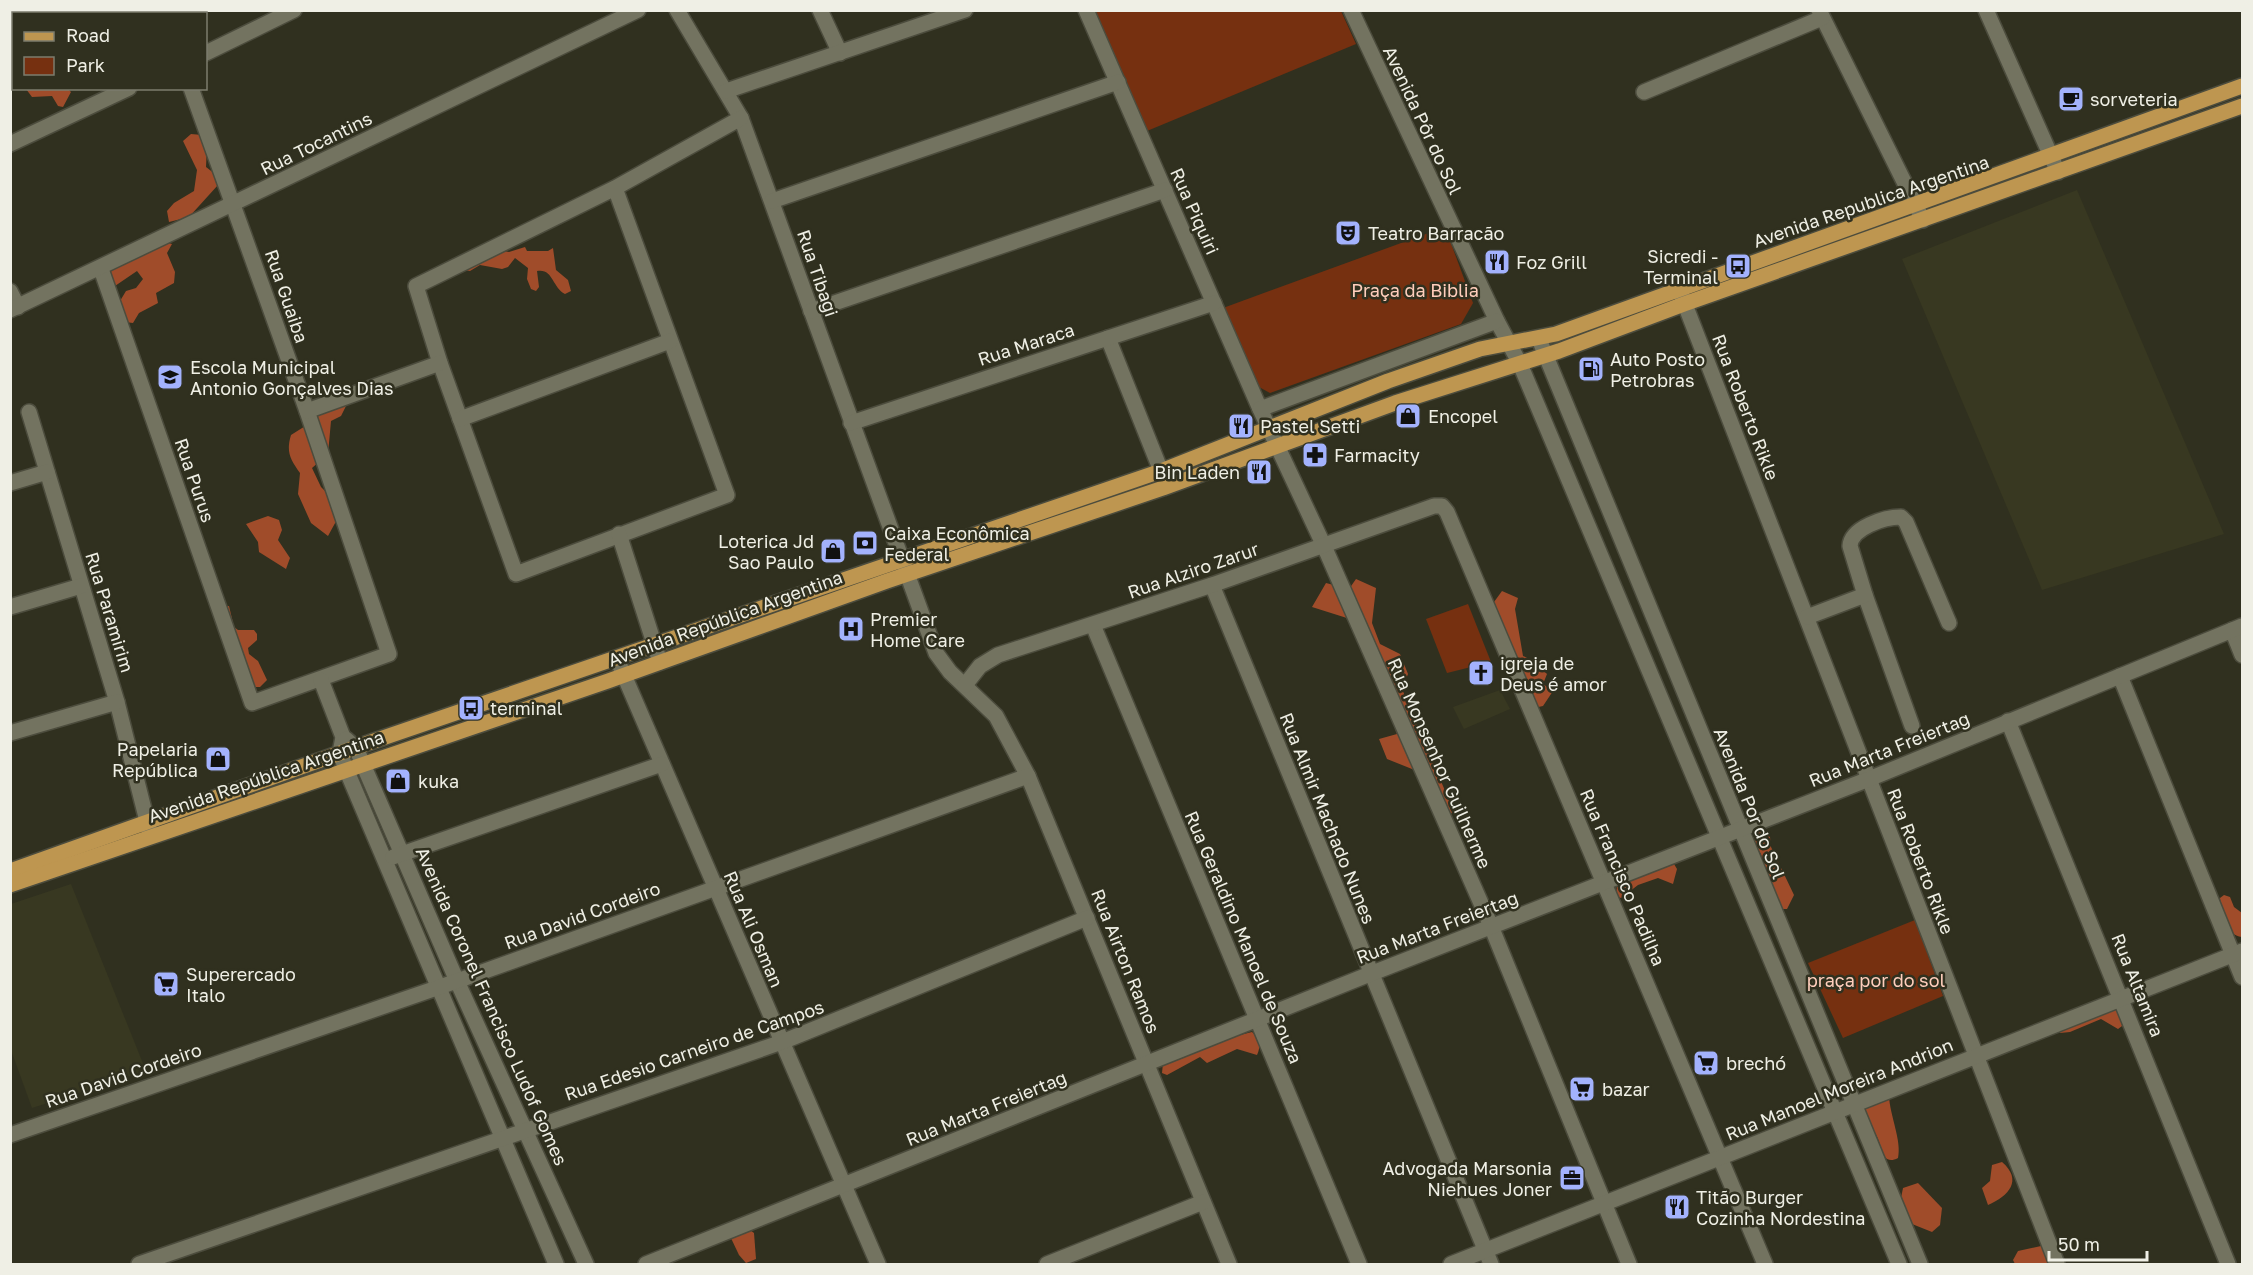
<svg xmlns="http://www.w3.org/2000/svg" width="2253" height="1275" viewBox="0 0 2253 1275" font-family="'Golos Text',sans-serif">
	<rect width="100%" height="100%" fill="#30301f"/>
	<g fill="#383821">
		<path d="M2077,190l147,344 -182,56 -140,-331z"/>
		<path d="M1500,690l10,19 -46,20 -11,-22z"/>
		<path d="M71,884l75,187 -114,37 -21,-58v-146z"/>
	</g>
	<g fill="#763010">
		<path d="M1095,11h246l15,33 -209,87z"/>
		<path d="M1445,227l28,76 -12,21 -191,69 -11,-6 -36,-79z"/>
		<path d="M1468,604l23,58 -44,11 -21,-54z"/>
		<path d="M1915,920l28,76 -100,42 -35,-75z"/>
	</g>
	<g fill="#a04c2a">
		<path d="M57,88l11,1 3,3 -8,15 -5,-1 -6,-10 -20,1 -6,-8z"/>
		<path d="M191,134l11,1 5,10 -1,22 9,7 3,11 -29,32 -20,5 -2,-11 7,-8 20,-12 3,-21 -14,-29z"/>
		<path d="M162,241l10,3 -5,9 8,19 -1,11 -18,10 2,10 -19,10 -6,10 -8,-1 -5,-21 6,-10 10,-3 7,-9 -6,-8 -25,17 -7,-9 6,-9z"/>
		<path d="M525,247l2,4h21l5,-3 3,22 12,10 3,11 -6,3c-13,-7 -12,-26 -28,-23l2,16 -3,4 -5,-2 -4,-10 1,-11 -13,-10 -7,9 -6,2 -22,-4 -10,6 -6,-1 34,-20 11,2z"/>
		<path d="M334,402l12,4 -5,10 -10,5 -3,33 -16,14 9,19 16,16 3,11 -12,22 -17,-13 -13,-29 2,-21c-10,-14 -14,-21 -9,-38l19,-12 14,-17z"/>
		<path d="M268,516l11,4 3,10 -4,10 12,18 -4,11 -27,-17 -1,-10 -12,-18z"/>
		<path d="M1356,579l20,9 -4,35 8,21 20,10 8,20 -6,15 52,123 -17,8 -20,-49 -30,-12 -8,-20 18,-5 -17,-50 -30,-65 -38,-12 14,-24 23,6z"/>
		<path d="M1502,591l16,7 -3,11 8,47 11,5 13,13 -4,10 10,7 -10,15 -14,3 -38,-92 3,-15z"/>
		<path d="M229,606l5,21 4,3h16l3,4v6l-9,8 1,6 9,7 9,19 -7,7h-6l-33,-80z"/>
		<path d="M1761,830l9,7 1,10 23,48 -7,14h-6l-14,-28 -6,-27 -9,-13 4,-9z"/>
		<path d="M1662,863l12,1 3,5 -4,15 -15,-6 -20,7 -17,13 -5,-2 1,-11z"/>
		<path d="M2224,895l6,2 4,10 8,6v24c-16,-1 -21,-26 -22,-39z"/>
		<path d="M2113,1006l6,3 3,17 -4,3 -17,-10 -31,13 -10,1 1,-5z"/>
		<path d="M1252,1032c8,6 9,15 5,23l-20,-6 -30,14 -7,-6 -33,18 -5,-2 1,-10 61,-24z"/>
		<path d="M1889,1096c1,20 13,45 9,62 -17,9 -16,-14 -22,-23 -7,-16 -11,-10 -13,-31z"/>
		<path d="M2002,1162c21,18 7,34 -14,43l-6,-17 8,-7 2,-16z"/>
		<path d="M1918,1183l24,25 -2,17 -8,7 -20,-8 -11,-26 2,-10z"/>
		<path d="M750,1230l4,3 2,26 -10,4 -7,-8 -9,-19z"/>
		<path d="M2041,1246l5,3 3,15h-34l-2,-4 5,-9z"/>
	</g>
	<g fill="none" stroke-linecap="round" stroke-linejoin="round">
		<g stroke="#4c4c3d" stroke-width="18">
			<g id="minor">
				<path d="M164,10l1,4"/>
				<path d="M677,10l64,108 195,535 14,19 46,44 32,60 201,488"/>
				<path d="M820,10l20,43"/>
				<path d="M1086,10l174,399 64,137 167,380 138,338"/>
				<path d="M1351,10l146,311 23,43 379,900"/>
				<path d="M1819,10l104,210"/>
				<path d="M1986,10l72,162"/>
				<path d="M206,53l88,-43"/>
				<path d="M726,91l239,-81"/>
				<path d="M1644,92l178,-74"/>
				<path d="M10,144l119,-56"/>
				<path d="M615,188l112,307 -211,79 -76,-211 -24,-77 199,-98 126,-70"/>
				<path d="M772,201l346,-119"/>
				<path d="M101,269l151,434 137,-49 -82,-243 -116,-323"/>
				<path d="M1679,289l378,975"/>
				<path d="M10,291l8,16"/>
				<path d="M10,310l628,-300"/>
				<path d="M811,311l354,-121"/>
				<path d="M1108,338l53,133"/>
				<path d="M1539,339l381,925"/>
				<path d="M1260,409l237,-88"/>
				<path d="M307,411l133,-48"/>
				<path d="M29,412l88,290 33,131"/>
				<path d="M460,419l210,-78"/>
				<path d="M851,423l363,-120"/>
				<path d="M10,483l37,-11"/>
				<path d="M619,534l41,128"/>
				<path d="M1212,585l279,679"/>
				<path d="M1865,595l47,131"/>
				<path d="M10,607l71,-21"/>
				<path d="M1807,617l58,-22 -15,-49c1,-18 34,-29 51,-29l5,5 43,101"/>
				<path d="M1093,625l266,639"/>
				<path d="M2232,630l10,25"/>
				<path d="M617,659l261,605"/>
				<path d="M2120,676l122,301"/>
				<path d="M321,680l22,57 -3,16 6,16 210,495"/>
				<path d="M965,685l15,-19 18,-11 214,-70 222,-79h8l5,6 318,752"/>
				<path d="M2008,721l220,543"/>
				<path d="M10,733l107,-31"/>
				<path d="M346,739l10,9 101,233 129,283"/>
				<path d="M393,857l269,-93"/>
				<path d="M10,1135l447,-154 571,-205"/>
				<path d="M139,1264l643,-222 305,-124"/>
				<path d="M646,1264l724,-290 499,-195 373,-153"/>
				<path d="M1047,1264l156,-62"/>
				<path d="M1451,1264l791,-313"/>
			</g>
		</g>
		<g stroke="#4c4c3d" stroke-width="18">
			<g id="major">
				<path d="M10,871l361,-129 790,-271 227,-90 92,-32 76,-15 686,-248"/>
				<path d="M10,885l598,-204 279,-100 276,-93 232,-85 164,-52 125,-47 558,-198"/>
			</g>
		</g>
		<use href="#minor" stroke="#737360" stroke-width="15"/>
		<use href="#major" stroke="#be9650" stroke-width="15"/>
	</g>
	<defs>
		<g id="cafe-square" transform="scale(1.35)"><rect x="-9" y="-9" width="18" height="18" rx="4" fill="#a3b2fd" stroke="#30301f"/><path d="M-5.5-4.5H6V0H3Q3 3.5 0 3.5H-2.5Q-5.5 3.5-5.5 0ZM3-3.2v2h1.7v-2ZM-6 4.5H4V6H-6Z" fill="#111"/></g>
		<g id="theatre-square" transform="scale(1.35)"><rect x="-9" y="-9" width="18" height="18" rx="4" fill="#a3b2fd" stroke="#30301f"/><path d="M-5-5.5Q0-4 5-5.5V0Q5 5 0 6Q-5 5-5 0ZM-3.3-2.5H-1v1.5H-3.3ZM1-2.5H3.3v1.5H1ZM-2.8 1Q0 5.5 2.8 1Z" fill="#111"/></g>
		<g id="restaurant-square" transform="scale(1.35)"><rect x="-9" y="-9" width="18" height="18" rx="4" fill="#a3b2fd" stroke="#30301f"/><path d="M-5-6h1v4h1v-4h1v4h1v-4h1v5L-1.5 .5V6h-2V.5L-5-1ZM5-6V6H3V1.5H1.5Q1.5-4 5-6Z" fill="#111"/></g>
		<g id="bus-square" transform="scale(1.35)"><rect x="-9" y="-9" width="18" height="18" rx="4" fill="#a3b2fd" stroke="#30301f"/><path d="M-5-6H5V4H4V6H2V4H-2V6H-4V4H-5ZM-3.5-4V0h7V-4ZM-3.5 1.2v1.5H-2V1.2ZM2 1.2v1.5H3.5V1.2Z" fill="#111"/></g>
		<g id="fuel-square" transform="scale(1.35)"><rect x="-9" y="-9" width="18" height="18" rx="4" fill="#a3b2fd" stroke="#30301f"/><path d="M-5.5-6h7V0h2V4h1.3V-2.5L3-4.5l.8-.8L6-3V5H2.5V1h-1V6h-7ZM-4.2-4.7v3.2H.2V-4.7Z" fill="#111"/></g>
		<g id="school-square" transform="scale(1.35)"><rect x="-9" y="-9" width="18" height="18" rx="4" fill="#a3b2fd" stroke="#30301f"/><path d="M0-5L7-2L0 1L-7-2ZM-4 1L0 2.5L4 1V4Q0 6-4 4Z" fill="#111"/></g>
		<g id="shop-square" transform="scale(1.35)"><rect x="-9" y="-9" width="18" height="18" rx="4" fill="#a3b2fd" stroke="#30301f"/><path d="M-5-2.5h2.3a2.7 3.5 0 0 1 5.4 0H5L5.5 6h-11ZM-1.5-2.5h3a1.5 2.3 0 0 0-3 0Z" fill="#111"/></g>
		<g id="pharmacy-square" transform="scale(1.35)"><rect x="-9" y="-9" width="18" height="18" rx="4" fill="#a3b2fd" stroke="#30301f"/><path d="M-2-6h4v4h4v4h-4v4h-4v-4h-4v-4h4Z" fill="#111"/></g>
		<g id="bank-square" transform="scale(1.35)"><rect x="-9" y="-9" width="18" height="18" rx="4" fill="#a3b2fd" stroke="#30301f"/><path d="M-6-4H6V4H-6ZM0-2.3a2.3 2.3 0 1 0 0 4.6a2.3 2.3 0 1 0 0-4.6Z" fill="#111"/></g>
		<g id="hospital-square" transform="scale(1.35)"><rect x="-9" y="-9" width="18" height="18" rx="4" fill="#a3b2fd" stroke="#30301f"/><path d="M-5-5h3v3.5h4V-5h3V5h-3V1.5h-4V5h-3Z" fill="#111"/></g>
		<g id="church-square" transform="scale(1.35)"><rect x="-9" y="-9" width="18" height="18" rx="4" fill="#a3b2fd" stroke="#30301f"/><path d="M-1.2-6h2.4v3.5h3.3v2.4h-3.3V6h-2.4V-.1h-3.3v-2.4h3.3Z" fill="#111"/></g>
		<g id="supermarket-square" transform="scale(1.35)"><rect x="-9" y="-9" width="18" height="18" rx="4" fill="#a3b2fd" stroke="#30301f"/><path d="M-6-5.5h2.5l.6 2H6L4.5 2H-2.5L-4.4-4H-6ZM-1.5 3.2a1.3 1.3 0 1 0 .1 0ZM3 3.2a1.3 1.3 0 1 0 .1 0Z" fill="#111"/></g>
		<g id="office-square" transform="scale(1.35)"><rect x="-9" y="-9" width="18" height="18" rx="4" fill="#a3b2fd" stroke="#30301f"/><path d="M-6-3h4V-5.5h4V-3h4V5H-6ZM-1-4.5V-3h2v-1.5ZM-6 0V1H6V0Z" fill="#111"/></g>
	</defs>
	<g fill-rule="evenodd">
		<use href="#cafe-square" x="2071" y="99"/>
		<use href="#theatre-square" x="1348" y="233"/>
		<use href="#restaurant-square" x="1497" y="262"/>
		<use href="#bus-square" x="1738" y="266"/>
		<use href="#fuel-square" x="1591" y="369"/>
		<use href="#school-square" x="170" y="377"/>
		<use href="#shop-square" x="1408" y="416"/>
		<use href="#restaurant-square" x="1241" y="426"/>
		<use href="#pharmacy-square" x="1315" y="455"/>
		<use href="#restaurant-square" x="1259" y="472"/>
		<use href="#bank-square" x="865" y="543"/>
		<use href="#shop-square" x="833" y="551"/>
		<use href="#hospital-square" x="851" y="629"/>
		<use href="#church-square" x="1481" y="673"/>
		<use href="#bus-square" x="471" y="708"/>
		<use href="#shop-square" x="218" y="759"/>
		<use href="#shop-square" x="398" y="781"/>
		<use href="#supermarket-square" x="166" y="984"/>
		<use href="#supermarket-square" x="1706" y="1063"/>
		<use href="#supermarket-square" x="1582" y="1089"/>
		<use href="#office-square" x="1572" y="1178"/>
		<use href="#restaurant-square" x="1677" y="1207"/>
	</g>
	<g text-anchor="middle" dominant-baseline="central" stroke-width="5" stroke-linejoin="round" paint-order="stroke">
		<g font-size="18" fill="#efefe5" stroke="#30301f" text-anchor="start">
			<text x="2090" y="99">sorveteria</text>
			<text x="1368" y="233">Teatro Barracão</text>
			<text x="1718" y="256" text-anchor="end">Sicredi -<tspan x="1718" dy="21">Terminal</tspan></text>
			<text x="1516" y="262">Foz Grill</text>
			<text x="1610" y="359">Auto Posto<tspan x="1610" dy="21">Petrobras</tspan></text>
			<text x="190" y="367">Escola Municipal<tspan x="190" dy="21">Antonio Gonçalves Dias</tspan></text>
			<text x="1428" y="416">Encopel</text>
			<text x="1260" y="426">Pastel Setti</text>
			<text x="1334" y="455">Farmacity</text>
			<text x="1240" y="472" text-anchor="end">Bin Laden</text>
			<text x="884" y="533">Caixa Econômica<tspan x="884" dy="21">Federal</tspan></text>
			<text x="814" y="541" text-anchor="end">Loterica Jd<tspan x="814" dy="21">Sao Paulo</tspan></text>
			<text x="870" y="619">Premier<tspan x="870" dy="21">Home Care</tspan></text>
			<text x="1500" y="663">igreja de<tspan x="1500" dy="21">Deus é amor</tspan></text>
			<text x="490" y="708">terminal</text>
			<text x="198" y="749" text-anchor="end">Papelaria<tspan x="198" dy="21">República</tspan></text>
			<text x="418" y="781">kuka</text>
			<text x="186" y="974">Superercado<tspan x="186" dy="21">Italo</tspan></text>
			<text x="1726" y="1063">brechó</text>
			<text x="1602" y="1089">bazar</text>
			<text x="1552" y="1168" text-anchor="end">Advogada Marsonia<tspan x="1552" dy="21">Niehues Joner</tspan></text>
			<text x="1696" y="1197">Titão Burger<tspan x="1696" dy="21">Cozinha Nordestina</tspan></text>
		</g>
		<g font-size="18" fill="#efefe5" stroke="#30301f">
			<text transform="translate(1423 120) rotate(65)">Avenida Pôr do Sol</text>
			<text transform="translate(316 143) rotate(-26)">Rua Tocantins</text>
			<text transform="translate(1871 201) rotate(-19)">Avenida Republica Argentina</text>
			<text transform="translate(1195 211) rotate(66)">Rua Piquiri</text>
			<text transform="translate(818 273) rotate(71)">Rua Tibagi</text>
			<text transform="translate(287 296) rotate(71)">Rua Guaiba</text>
			<text transform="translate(1026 344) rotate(-18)">Rua Maraca</text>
			<text transform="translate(1746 407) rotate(69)">Rua Roberto Rikle</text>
			<text transform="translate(195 480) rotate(71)">Rua Purus</text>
			<text transform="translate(1193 570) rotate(-19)">Rua Alziro Zarur</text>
			<text transform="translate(110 612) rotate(73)">Rua Paramirim</text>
			<text transform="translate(725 618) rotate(-20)">Avenida República Argentina</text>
			<text transform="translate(1889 749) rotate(-22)">Rua Marta Freiertag</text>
			<text transform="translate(1440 763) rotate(66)">Rua Monsenhor Guilherme</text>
			<text transform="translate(266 776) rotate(-19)">Avenida República Argentina</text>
			<text transform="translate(1750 803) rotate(68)">Avenida Por do Sol</text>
			<text transform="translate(1328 818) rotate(68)">Rua Almir Machado Nunes</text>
			<text transform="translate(1921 861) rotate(69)">Rua Roberto Rikle</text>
			<text transform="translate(1623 877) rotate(67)">Rua Francisco Padilha</text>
			<text transform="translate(582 915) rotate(-20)">Rua David Cordeiro</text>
			<text transform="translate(1437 927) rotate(-21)">Rua Marta Freiertag</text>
			<text transform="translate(754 929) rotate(67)">Rua Ali Osman</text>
			<text transform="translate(1244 937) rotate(67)">Rua Geraldino Manoel de Souza</text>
			<text transform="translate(1126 961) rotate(68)">Rua Airton Ramos</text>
			<text transform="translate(2138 985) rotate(68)">Rua Altamira</text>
			<text transform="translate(492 1006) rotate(66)">Avenida Coronel Francisco Ludof Gomes</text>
			<text transform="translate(694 1050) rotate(-19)">Rua Edesio Carneiro de Campos</text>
			<text transform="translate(123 1075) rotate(-19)">Rua David Cordeiro</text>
			<text transform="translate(1839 1089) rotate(-22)">Rua Manoel Moreira Andrion</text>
			<text transform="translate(986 1108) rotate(-22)">Rua Marta Freiertag</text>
		</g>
		<g font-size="18" fill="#ffcebc" stroke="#30301f">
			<text x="1415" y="290">Praça da Biblia</text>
			<text x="1876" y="980">praça por do sol</text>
		</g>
	</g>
	<rect width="2253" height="1275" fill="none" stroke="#efefe5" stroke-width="24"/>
	<rect x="12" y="12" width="195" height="78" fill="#30301f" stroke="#7c7c6e" stroke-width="1.5"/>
	<rect x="24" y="32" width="30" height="9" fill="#be9650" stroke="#7c7c6e" stroke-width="1.5"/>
	<text x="66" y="42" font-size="18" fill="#efefe5">Road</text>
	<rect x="24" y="57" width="30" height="18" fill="#763010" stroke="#7c7c6e" stroke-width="1.5"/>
	<text x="66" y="72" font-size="18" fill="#efefe5">Park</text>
	<path d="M2049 1251v9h98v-9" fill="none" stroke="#efefe5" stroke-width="3"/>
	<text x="2058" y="1251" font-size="18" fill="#efefe5" stroke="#30301f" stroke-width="4.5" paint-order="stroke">50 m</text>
</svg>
